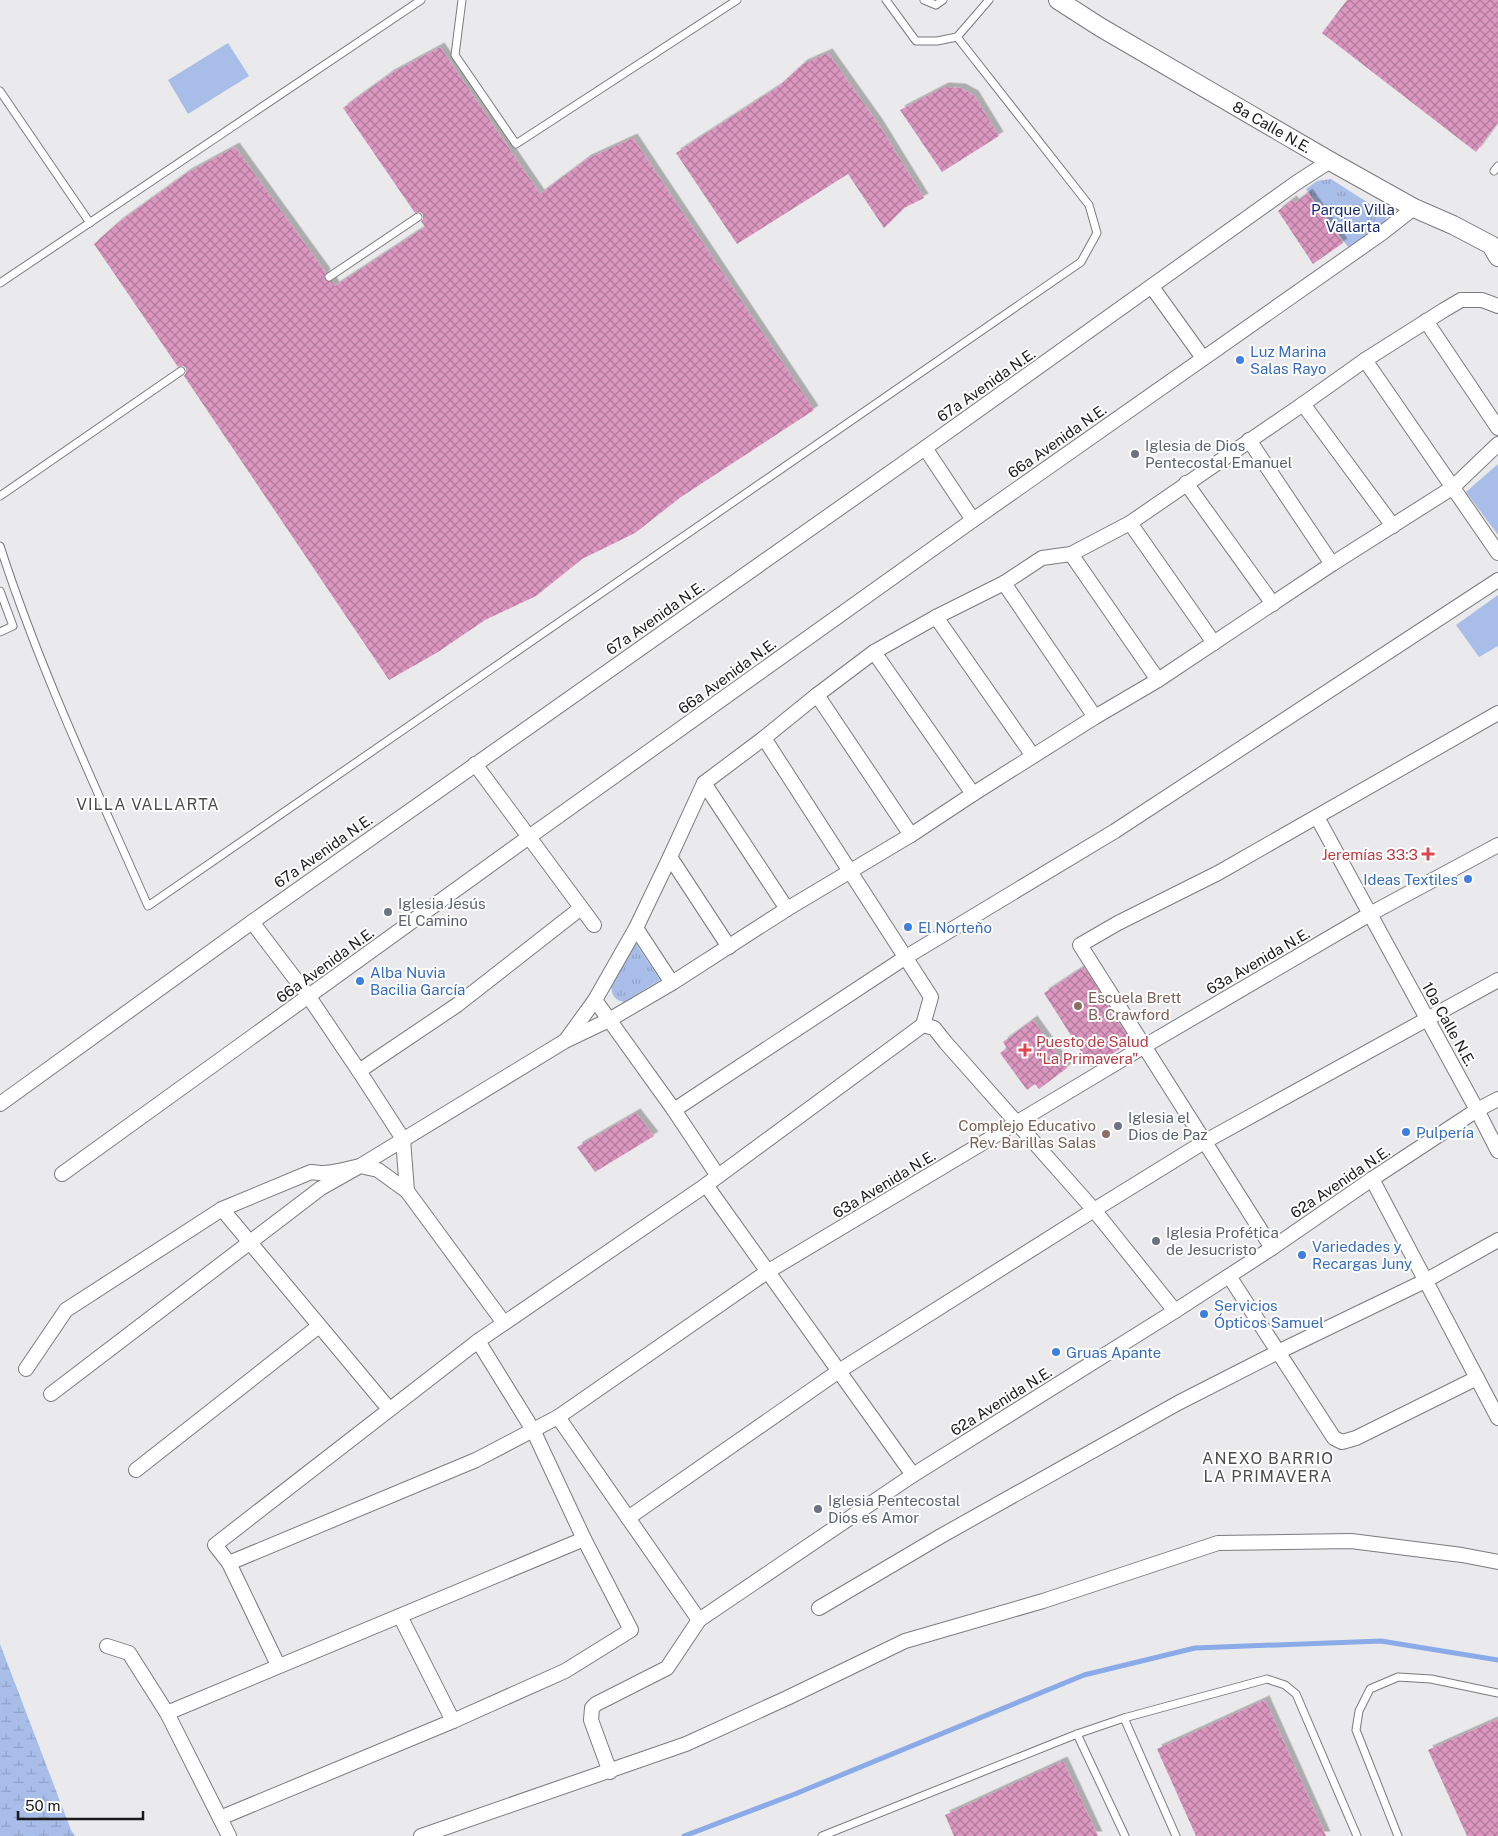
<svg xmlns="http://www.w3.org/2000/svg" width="1498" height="1836" viewBox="0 0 1498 1836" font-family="'Public Sans',sans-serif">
	<defs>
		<pattern id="wetland-marsh" width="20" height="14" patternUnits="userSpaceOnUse" patternTransform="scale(1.25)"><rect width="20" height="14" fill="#a9bde9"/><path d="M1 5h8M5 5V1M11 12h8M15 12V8" fill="none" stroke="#91a2c7"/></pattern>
		<pattern id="park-tufts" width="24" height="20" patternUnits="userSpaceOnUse" patternTransform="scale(1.25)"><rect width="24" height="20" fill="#a9bde9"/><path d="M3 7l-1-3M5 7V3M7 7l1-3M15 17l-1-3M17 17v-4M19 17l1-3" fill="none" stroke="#91a2c7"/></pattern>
		<pattern id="building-cross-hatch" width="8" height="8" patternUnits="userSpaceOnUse" patternTransform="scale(1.25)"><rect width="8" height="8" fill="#db97c0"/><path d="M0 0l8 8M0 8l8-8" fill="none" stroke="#b17a9b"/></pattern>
		<filter id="shadow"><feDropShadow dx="4.5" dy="-4.5" stdDeviation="0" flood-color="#0004"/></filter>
	</defs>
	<rect width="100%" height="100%" fill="#eaeaec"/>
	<g fill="#a9bde9">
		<path d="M228,43l21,33 -61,38 -20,-34z"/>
		<path d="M1498,464v71l-32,-43z"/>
		<path d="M1498,595v51l-19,11 -23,-32z"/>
	</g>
	<path fill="url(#wetland-marsh)" d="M0,1644l71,186 4,6h-75z"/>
	<g fill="url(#park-tufts)">
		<path d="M1331,179l56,36 -2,8 -37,24 -42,-58 11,-8z"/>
		<path d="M635,942l25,38 -36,22c-10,-2 -12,-7 -13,-16z"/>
	</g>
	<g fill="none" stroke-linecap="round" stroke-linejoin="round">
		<path stroke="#8aabe8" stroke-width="5" d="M684,1836l111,-42 289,-119 111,-27 186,-7 117,19"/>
	</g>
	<g fill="url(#building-cross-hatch)" filter="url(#shadow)">
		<path d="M1347,0h151v122l-22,30 -154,-119z"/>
		<path d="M440,47l100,147 47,-35 46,-21 181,272 -133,87 -46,36 -53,26 -46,37 -51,24 -47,32 -49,28 -205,-304 2,-3v-5l-3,-2 -5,1 -84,-123 25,-22 68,-49 48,-26 91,126 -2,4 1,3 7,1 3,5 90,-59 -4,-6 2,-2v-5l-3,-2 -5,1 -72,-105 47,-34z"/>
		<path d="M828,53l51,72 45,73 -20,10 -20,20 -36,-54 -111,70 -61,-91 102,-66 25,-23z"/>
		<path d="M944,87l17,1 13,7 25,41 -57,36 -42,-62z"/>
		<path d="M1308,193l35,50 -30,21 -35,-53 14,-11 3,3z"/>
		<path d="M1084,967l47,75 -40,25 -47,-74z"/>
		<path d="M1033,1020l34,48 -28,21 -4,-5 -8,6 -27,-37 7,-5 -4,-6z"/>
		<path d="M636,1113l18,23 -59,36 -18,-25z"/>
		<path d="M1265,1700l61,136h-130l-39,-87z"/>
		<path d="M1498,1719v117h-31l-39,-86z"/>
		<path d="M1063,1761l35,75h-144l-9,-21z"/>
	</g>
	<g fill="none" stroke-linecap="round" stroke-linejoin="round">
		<g stroke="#7a7b7c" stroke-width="9">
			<g id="service">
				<path d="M462,0l-7,55 61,89 221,-144"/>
				<path d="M886,0l30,41h21l20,-4 32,-37"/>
				<path d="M924,0l12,5 7,-5"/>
				<path d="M0,91l90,132"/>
				<path d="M1494,171l4,-5"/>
				<path d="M329,277l89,-60"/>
				<path d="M0,283l421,-283"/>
				<path d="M0,496l181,-125"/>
				<path d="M0,546c40,124 96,242 148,360l933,-644 16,-29 -8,-28 -132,-168"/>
				<path d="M0,591l13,35 -13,6"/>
				<path d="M1124,1718l52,118"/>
				<path d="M1077,1734l48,102"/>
				<path d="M822,1836l255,-102 47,-16 143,-39 18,6 11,9 61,142"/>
				<path d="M1398,1836l-42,-106 3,-19 11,-22 28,-12 33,2 67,14"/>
			</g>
		</g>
		<g stroke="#7a7b7c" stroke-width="16">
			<g id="minor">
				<path d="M1152,287l51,71"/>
				<path d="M1426,321l72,107"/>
				<path d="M1365,360l133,193"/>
				<path d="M1303,404l90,122"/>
				<path d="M1249,440l83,124"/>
				<path d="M925,448l48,72"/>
				<path d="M1186,483l87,121"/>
				<path d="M1130,523l84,120"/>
				<path d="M1071,554l87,126"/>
				<path d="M1004,583l91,134"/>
				<path d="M936,617l97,139"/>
				<path d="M874,652l99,142"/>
				<path d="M817,695l94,140"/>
				<path d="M764,738l167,259 -8,28"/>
				<path d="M475,764l119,161"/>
				<path d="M704,783l83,126"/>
				<path d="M1317,817l160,293 21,41"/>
				<path d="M670,857l59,90"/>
				<path d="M252,922l57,75 50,74 44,68 4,52 97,132"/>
				<path d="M636,928l36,55"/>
				<path d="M566,1040l29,-40"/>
				<path d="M359,1071l98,-66 124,-97"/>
				<path d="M0,1104l252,-182 673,-474 371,-265 34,-22"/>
				<path d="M674,1110l232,-153 209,-126 383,-251"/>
				<path d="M62,1174l467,-337 444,-317 409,-287 32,-25"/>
				<path d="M718,1176l-44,-66 -79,-110 41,-72 34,-71 34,-74 60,-45 53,-43 57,-43 62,-35 68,-34 38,-25 29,-4 59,-31 173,-119 62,-44 79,-50 17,-10h21l16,6"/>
				<path d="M1372,1179l126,239"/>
				<path d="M706,1185l207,290"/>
				<path d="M222,1209l167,200"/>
				<path d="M1272,1248l-192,-303 38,-22 100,-50 280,-160"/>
				<path d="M1229,1276l105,162 8,4 14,-4 121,-60"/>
				<path d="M26,1369l40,-59 156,-101 89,-37c17,3 32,-2 49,-6l205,-125 44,-21 63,-37 115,-74 124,-74 62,-41 122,-77 63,-37 174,-116 120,-76 46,-44"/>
				<path d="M51,1394l270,-206 39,-22 18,4 29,21"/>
				<path d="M558,1417l141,203"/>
				<path d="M136,1470l183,-144"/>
				<path d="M628,1518l211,-147 255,-161 110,-68 294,-162"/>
				<path d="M229,1563l247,-103 82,-43 209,-145 376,-225 227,-133 128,-69"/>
				<path d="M819,1608l122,-72 237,-133 100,-51 147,-71 73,-41"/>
				<path d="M400,1616l53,105"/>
				<path d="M107,1646l22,7 38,60 62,123"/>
				<path d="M278,1665l-49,-102 -14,-18 263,-204 228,-156 217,-160 11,3 12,15 148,167 81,101"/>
				<path d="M167,1713l417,-174"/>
				<path d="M610,1772l-19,-52 1,-12 4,-4 71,-36 32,-48 214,-145 262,-164 97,-63 100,-69 105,-69 21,-11"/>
				<path d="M220,1818l233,-97 112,-50 66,-41 -47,-91 -51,-109 -55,-89"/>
				<path d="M421,1836l265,-92 101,-46 118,-57 138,-40 175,-58 133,-2 111,14 36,7"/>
			</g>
		</g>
		<g stroke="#7a7b7c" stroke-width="20">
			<path id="tertiary" d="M1058,0l42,27 230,134 84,47 39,17 38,20 7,12"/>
		</g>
		<use href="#service" stroke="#fff" stroke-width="7"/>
		<use href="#minor" stroke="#fff" stroke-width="14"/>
		<use href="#tertiary" stroke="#fff" stroke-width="18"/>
	</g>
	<g fill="#3f7fe0" stroke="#fff" stroke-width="2">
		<circle cx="1240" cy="360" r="5"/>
		<circle cx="1468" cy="879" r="5"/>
		<circle cx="908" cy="927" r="5"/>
		<circle cx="360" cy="981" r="5"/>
		<circle cx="1406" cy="1132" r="5"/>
		<circle cx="1302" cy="1255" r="5"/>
		<circle cx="1204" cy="1314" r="5"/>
		<circle cx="1056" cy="1352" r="5"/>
	</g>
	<g fill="#6b7280" stroke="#fff" stroke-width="2">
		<circle cx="1135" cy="454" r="5"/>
		<circle cx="388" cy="912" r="5"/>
		<circle cx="1118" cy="1126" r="5"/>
		<circle cx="1156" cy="1241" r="5"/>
		<circle cx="818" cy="1509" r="5"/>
	</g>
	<g fill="#e0444e" stroke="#fff" stroke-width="2">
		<path d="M1425.5 846.5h5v5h5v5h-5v5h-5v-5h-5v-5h5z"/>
		<path d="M1022.5 1042.5h5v5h5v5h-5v5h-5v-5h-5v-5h5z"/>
	</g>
	<g fill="#8d6e63" stroke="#fff" stroke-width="2">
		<circle cx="1078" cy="1006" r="5"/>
		<circle cx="1106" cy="1134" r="5"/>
	</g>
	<g text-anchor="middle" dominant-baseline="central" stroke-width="4" stroke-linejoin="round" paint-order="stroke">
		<g font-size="15" fill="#1a1a1a" stroke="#fff">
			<text transform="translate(1272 127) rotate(30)">8a Calle N.E.</text>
			<text transform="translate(986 385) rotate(-35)">67a Avenida N.E.</text>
			<text transform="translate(1057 441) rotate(-35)">66a Avenida N.E.</text>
			<text transform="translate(655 618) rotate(-35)">67a Avenida N.E.</text>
			<text transform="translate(727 676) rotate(-36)">66a Avenida N.E.</text>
			<text transform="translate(323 851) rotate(-35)">67a Avenida N.E.</text>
			<text transform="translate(1258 961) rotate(-30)">63a Avenida N.E.</text>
			<text transform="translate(325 965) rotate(-36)">66a Avenida N.E.</text>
			<text transform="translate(1449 1024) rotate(61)">10a Calle N.E.</text>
			<text transform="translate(1340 1182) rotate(-34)">62a Avenida N.E.</text>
			<text transform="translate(884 1184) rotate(-31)">63a Avenida N.E.</text>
			<text transform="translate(1001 1401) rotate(-32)">62a Avenida N.E.</text>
		</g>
		<g font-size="15" fill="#152b73" stroke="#fff">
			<text x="1353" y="209">Parque Villa<tspan x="1353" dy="17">Vallarta</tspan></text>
		</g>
		<g font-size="15" fill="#366cbe" stroke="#fff" text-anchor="start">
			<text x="1250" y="351">Luz Marina<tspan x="1250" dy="17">Salas Rayo</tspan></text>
			<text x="1458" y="879" text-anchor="end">Ideas Textiles</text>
			<text x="918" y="927">El Norteño</text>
			<text x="370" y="972">Alba Nuvia<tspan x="370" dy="17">Bacilia García</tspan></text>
			<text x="1416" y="1132">Pulpería</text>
			<text x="1312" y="1246">Variedades y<tspan x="1312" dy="17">Recargas Juny</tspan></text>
			<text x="1214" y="1305">Servicios<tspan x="1214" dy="17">Ópticos Samuel</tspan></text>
			<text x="1066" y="1352">Gruas Apante</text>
		</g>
		<g font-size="15" fill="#5b616d" stroke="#fff" text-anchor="start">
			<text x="1145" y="445">Iglesia de Dios<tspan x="1145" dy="17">Pentecostal Emanuel</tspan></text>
			<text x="398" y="903">Iglesia Jesús<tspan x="398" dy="17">El Camino</tspan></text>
			<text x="1128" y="1117">Iglesia el<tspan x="1128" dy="17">Dios de Paz</tspan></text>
			<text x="1166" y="1232">Iglesia Profética<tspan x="1166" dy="17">de Jesucristo</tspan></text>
			<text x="828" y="1500">Iglesia Pentecostal<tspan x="828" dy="17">Dios es Amor</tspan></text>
		</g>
		<g font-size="15" fill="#be3a42" stroke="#fff" text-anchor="end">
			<text x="1418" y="854">Jeremías 33:3</text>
			<text x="1036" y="1041" text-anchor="start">Puesto de Salud<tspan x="1036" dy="17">"La Primavera"</tspan></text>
		</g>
		<g font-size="15" fill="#785e54" stroke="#fff" text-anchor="start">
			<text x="1088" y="997">Escuela Brett<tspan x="1088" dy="17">B. Crawford</tspan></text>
			<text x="1096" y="1125" text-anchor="end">Complejo Educativo<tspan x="1096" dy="17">Rev. Barillas Salas</tspan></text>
		</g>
		<g font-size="16" letter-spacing="1" fill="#4b4b4c" stroke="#fff">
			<text x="148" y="804">VILLA VALLARTA</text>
			<text x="1268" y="1458">ANEXO BARRIO<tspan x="1268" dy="18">LA PRIMAVERA</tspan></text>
		</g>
	</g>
	<path d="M18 1811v8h125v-8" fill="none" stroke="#1a1a1a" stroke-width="2.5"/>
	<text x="25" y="1811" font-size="15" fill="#1a1a1a" stroke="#ffffff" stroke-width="4" paint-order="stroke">50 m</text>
</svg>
